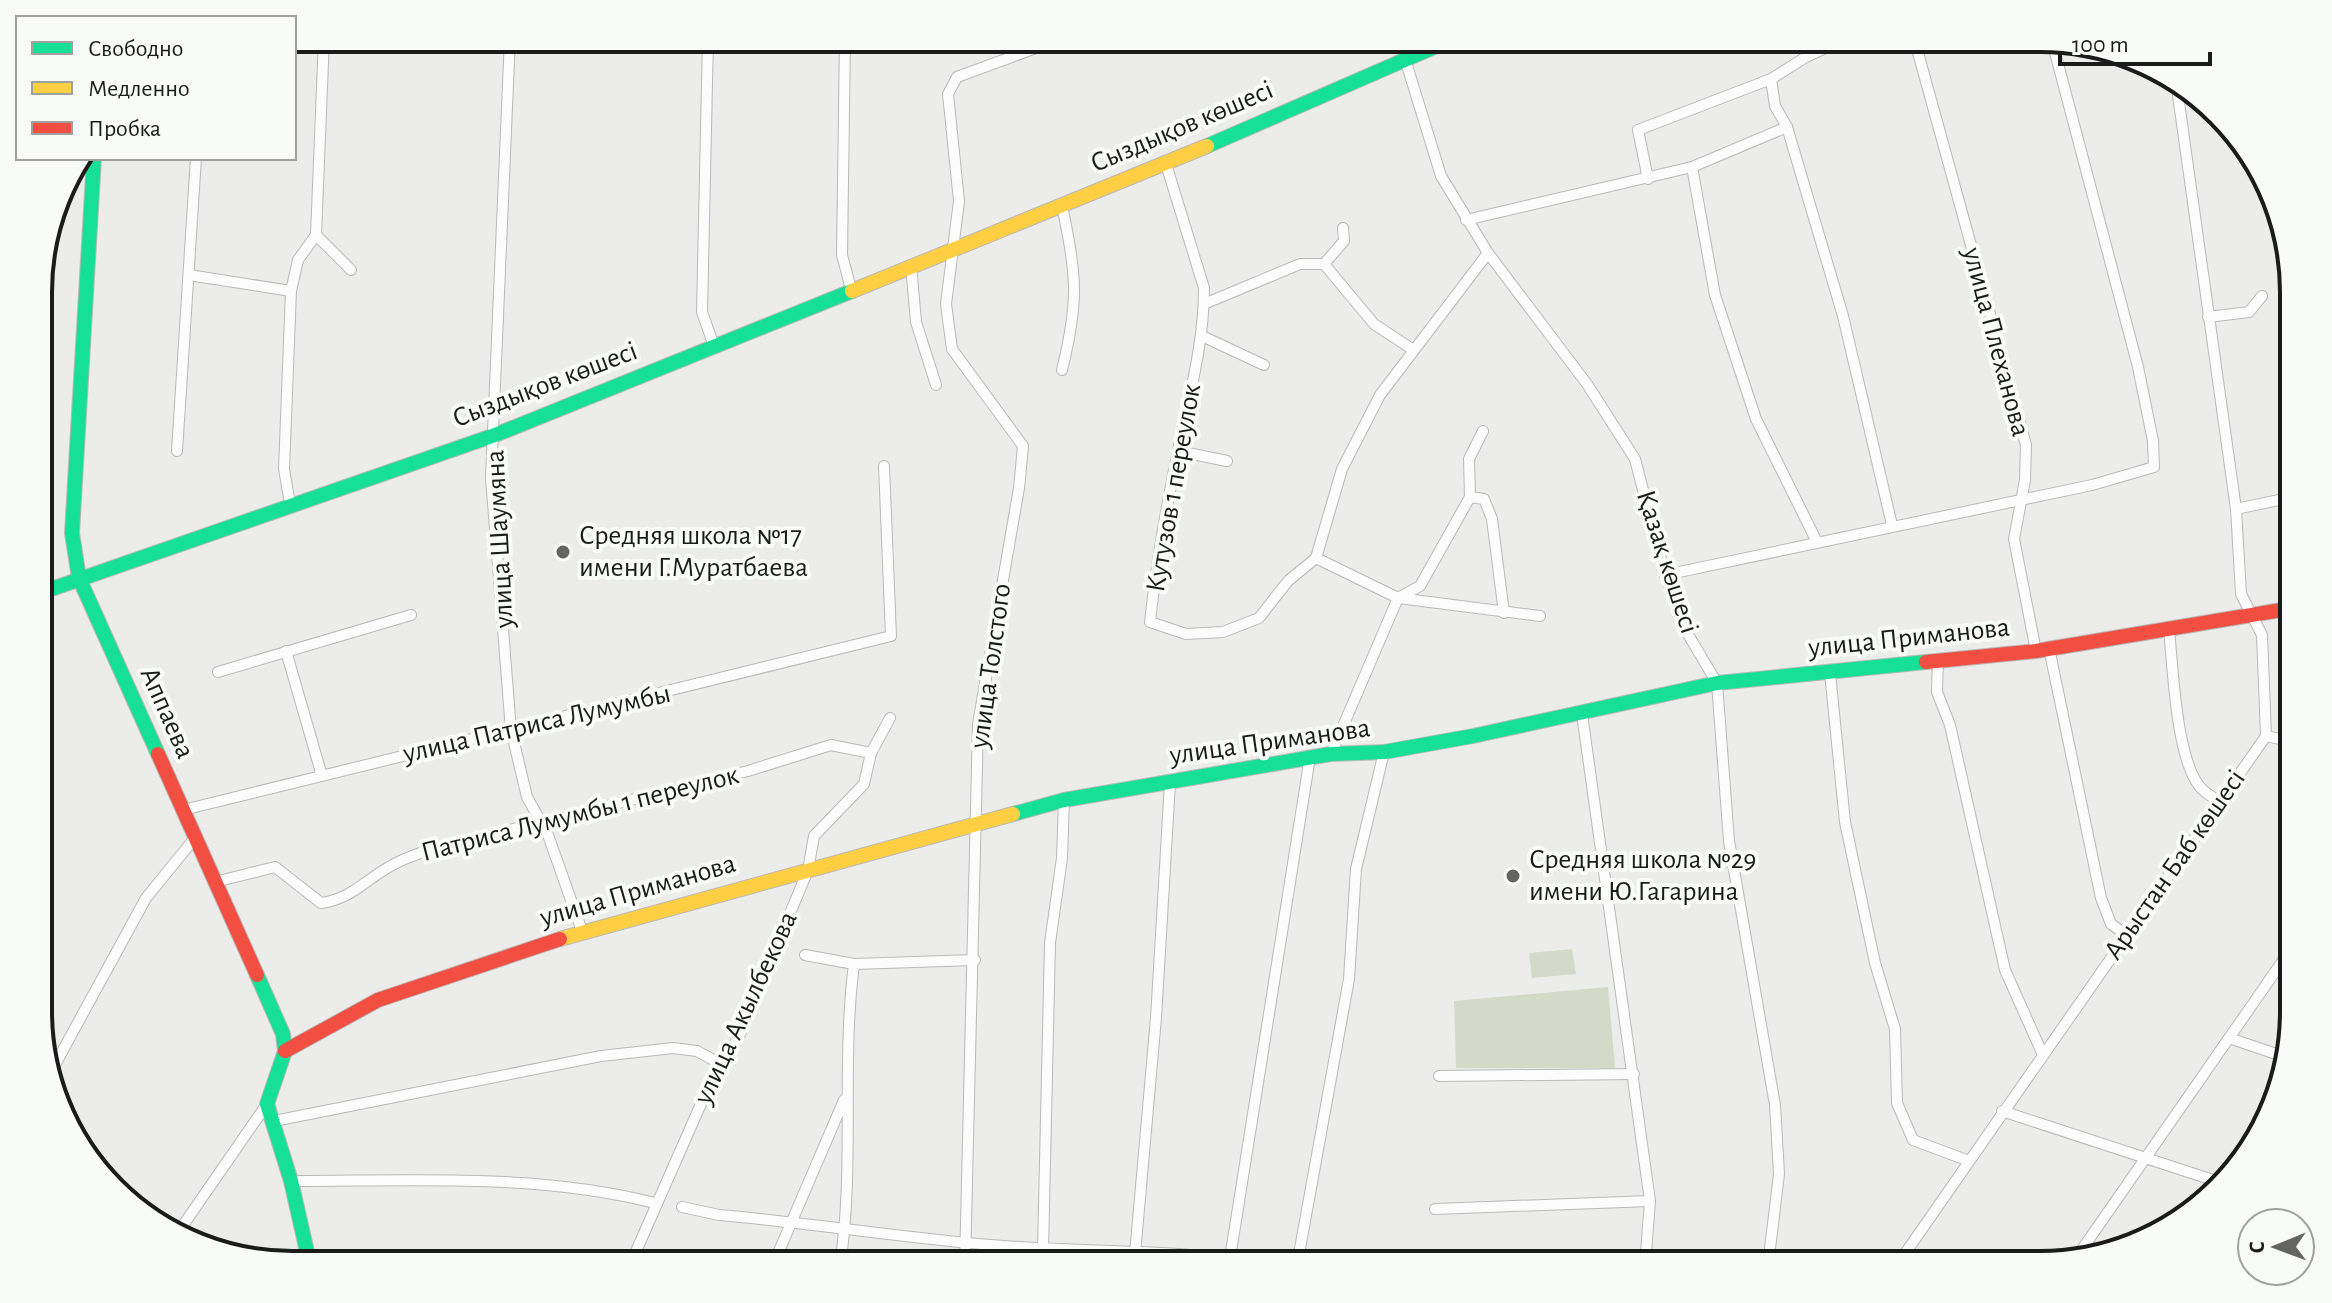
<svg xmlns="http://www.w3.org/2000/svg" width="2332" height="1303" viewBox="0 0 2332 1303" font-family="'Alegreya Sans',sans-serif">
	<rect width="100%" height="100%" fill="#ececeb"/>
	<g fill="#d3dac7">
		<path d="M1572,949l4,25 -44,4 -3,-25z"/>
		<path d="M1608,987l7,81h-159l-2,-67z"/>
	</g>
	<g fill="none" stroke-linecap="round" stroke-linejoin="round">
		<g stroke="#b9b9b8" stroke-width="12">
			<g id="street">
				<path d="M510,38l-19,440 20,252 16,67 21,38 34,96"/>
				<path d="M708,38l-6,274 12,34"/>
				<path d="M845,38l-3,217 9,34"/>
				<path d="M1914,38l112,407 -1,35 -11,59 22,112"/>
				<path d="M1405,59l36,117 47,77 99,131 48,75 30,116 21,56 31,52 12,158 46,264 4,69 -11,91"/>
				<path d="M1771,79l4,27 12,21 56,189 49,209"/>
				<path d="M1166,164l38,124c0,54 -14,105 -25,158 -12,57 -23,118 -29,176l36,12 37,-2 36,-14 29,-37 28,-23 26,-89 38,-74 108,-142"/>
				<path d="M1692,167l23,128 41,124 61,123"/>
				<path d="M1648,179l-10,-49 133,-51 35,-22 41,-19"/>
				<path d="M1062,206c15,69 17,95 0,164"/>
				<path d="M1466,220l226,-53 95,-40"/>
				<path d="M316,235l35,35"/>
				<path d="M1324,264l50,60 38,25"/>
				<path d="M911,265l5,57 20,63"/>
				<path d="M189,275l102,16"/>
				<path d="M1204,304l96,-40h24l20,-23 -1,-13"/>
				<path d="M2208,317l41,-5 13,-16"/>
				<path d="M1202,336l62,29"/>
				<path d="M177,451l19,-293"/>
				<path d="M1178,451l49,10"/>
				<path d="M1470,497l14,2 8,20 12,94"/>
				<path d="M290,504l-6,-35 7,-178 7,-31 18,-25 8,-197"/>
				<path d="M2236,509l57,-12"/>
				<path d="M1316,558l82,40 142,18"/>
				<path d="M1665,575l427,-90 62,-18 -1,-26 -15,-74 -86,-326"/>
				<path d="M2169,630c4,38 7,128 31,157 5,6 14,11 20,15"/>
				<path d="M2049,648l52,250 10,26 14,10"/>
				<path d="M286,651l36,125"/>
				<path d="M1938,659l-1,33 13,33 55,245 38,85"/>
				<path d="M218,672l193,-57"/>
				<path d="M1830,673l15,149 30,141 20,66 2,74 16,37 56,21"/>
				<path d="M1582,714l68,487 -5,64"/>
				<path d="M2266,736l27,6"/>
				<path d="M1331,754l67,-156 22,-12 50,-89 -1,-38 14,-28"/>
				<path d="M183,810l708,-174 -7,-170"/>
				<path d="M215,882l60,-15 46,36c30,-4 43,-22 68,-36 11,-7 24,-11 36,-16l323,-80 83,-26 40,8"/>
				<path d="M805,955l49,9"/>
				<path d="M2229,1038l56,19"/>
				<path d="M51,1072l95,-174 48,-59"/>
				<path d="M1439,1076l195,-2"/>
				<path d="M2002,1111l217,71"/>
				<path d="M274,1121l327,-65 72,-8 24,3 22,12"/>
				<path d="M291,1181c120,0 247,-8 364,22"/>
				<path d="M682,1207l37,8c95,8 190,24 285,31 88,7 176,2 262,19"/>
				<path d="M1435,1209l215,-8"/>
				<path d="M177,1234l90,-130"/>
				<path d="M1043,1249l7,-306 12,-85 2,-58"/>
				<path d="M1230,1258l80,-501"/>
				<path d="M2076,1258l217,-312"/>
				<path d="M630,1265l89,-202 19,-24 70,-169 6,-34 50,-52 7,-31 19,-35"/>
				<path d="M773,1265l71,-165"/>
				<path d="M840,1265c15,-99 1,-201 14,-301l121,-4"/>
				<path d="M965,1265l13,-541 41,-236 4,-42 -71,-97 -6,-45 13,-103 -11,-107 9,-17 106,-39"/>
				<path d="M1134,1265l22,-247 14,-235"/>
				<path d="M1297,1265l52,-286 7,-110 28,-117"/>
				<path d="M1897,1265l369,-529 -4,-101 -21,-41 -5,-85 -60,-428"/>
			</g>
		</g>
		<g stroke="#b9b9b8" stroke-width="16">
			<g id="fast">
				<path d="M1207,146l248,-108"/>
				<path d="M94,158l-22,375 7,45 79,176"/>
				<path d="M40,593l455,-158 357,-144"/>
				<path d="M1013,814l51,-14 267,-46 53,-2 89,-16 244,-53 209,-21"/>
				<path d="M257,975l26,59 2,17 -18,53 24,77 19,84"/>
			</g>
		</g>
		<g stroke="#b9b9b8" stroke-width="16">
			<g id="slow">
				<path d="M852,291l355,-145"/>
				<path d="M560,939l453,-125"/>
			</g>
		</g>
		<g stroke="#b9b9b8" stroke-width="16">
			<g id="jam">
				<path d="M1926,662l110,-11 257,-43"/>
				<path d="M158,754l99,221"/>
				<path d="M285,1051l93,-51 182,-61"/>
			</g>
		</g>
		<use href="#street" stroke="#fcfcfc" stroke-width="10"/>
		<use href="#fast" stroke="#16e098" stroke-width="14"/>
		<use href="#slow" stroke="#ffcf43" stroke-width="14"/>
		<use href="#jam" stroke="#f24e42" stroke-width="14"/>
	</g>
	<g fill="#646463" stroke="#f9fbf8" stroke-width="3">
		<circle cx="563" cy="552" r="8"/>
		<circle cx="1513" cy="876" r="8"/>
	</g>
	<g text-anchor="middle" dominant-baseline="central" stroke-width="8" stroke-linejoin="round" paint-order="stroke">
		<g font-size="28" fill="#1a1b1a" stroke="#f9fbf8">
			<text transform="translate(1182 127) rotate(-23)">Сыздықов көшесі</text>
			<text transform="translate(1996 342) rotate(75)">улица Плеханова</text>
			<text transform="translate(545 385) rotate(-21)">Сыздықов көшесі</text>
			<text transform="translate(1174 488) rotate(-80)">Кутузов 1 переулок</text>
			<text transform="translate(500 539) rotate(-93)">улица Шаумяна</text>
			<text transform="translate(1667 562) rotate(72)">Қазақ көшесі</text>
			<text transform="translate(1909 638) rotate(-6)">улица Приманова</text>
			<text transform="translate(991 666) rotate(-82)">улица Толстого</text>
			<text transform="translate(167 713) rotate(66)">Аппаева</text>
			<text transform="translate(537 724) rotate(-13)">улица Патриса Лумумбы</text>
			<text transform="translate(1270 742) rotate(-8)">улица Приманова</text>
			<text transform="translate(580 814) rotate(-14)">Патриса Лумумбы 1 переулок</text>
			<text transform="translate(2175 865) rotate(-55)">Арыстан Баб көшесі</text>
			<text transform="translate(638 891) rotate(-16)">улица Приманова</text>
			<text transform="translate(746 1008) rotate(-65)">улица Акылбекова</text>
		</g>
		<g font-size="28" fill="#1a1b1a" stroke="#f9fbf8" text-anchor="start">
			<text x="579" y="536">Средняя школа №17<tspan x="579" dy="32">имени Г.Муратбаева</tspan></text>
			<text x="1529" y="860">Средняя школа №29<tspan x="1529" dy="32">имени Ю.Гагарина</tspan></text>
		</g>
	</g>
	<path d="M0 0H2332V1303H0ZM292 52H2040A240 240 0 0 1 2280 292V1011A240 240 0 0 1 2040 1251H292A240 240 0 0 1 52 1011V292A240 240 0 0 1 292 52Z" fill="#f9fbf8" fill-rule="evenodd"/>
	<path fill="none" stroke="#1a1b1a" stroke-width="4" d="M292 52H2040A240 240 0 0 1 2280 292V1011A240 240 0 0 1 2040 1251H292A240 240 0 0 1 52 1011V292A240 240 0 0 1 292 52Z"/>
	<rect x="16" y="16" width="280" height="144" fill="#f9fbf8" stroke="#a0a19f" stroke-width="2"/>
	<rect x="32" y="42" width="40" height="12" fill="#16e098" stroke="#a0a19f" stroke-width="2"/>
	<text x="88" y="56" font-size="24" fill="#1a1b1a">Свободно</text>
	<rect x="32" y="82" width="40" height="12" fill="#ffcf43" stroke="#a0a19f" stroke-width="2"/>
	<text x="88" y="96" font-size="24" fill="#1a1b1a">Медленно</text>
	<rect x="32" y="122" width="40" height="12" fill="#f24e42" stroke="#a0a19f" stroke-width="2"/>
	<text x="88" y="136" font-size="24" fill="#1a1b1a">Пробка</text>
	<g transform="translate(2276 1247) rotate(269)"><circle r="38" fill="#f9fbf8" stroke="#a0a19f" stroke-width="2"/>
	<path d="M0-6L14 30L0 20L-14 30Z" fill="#646463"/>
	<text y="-12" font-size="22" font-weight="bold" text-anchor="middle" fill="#1a1b1a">С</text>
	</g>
	<path d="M2060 52v12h150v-12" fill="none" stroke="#1a1b1a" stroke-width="4"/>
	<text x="2072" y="52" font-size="24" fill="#1a1b1a" stroke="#f9fbf8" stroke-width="6" paint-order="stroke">100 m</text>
</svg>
